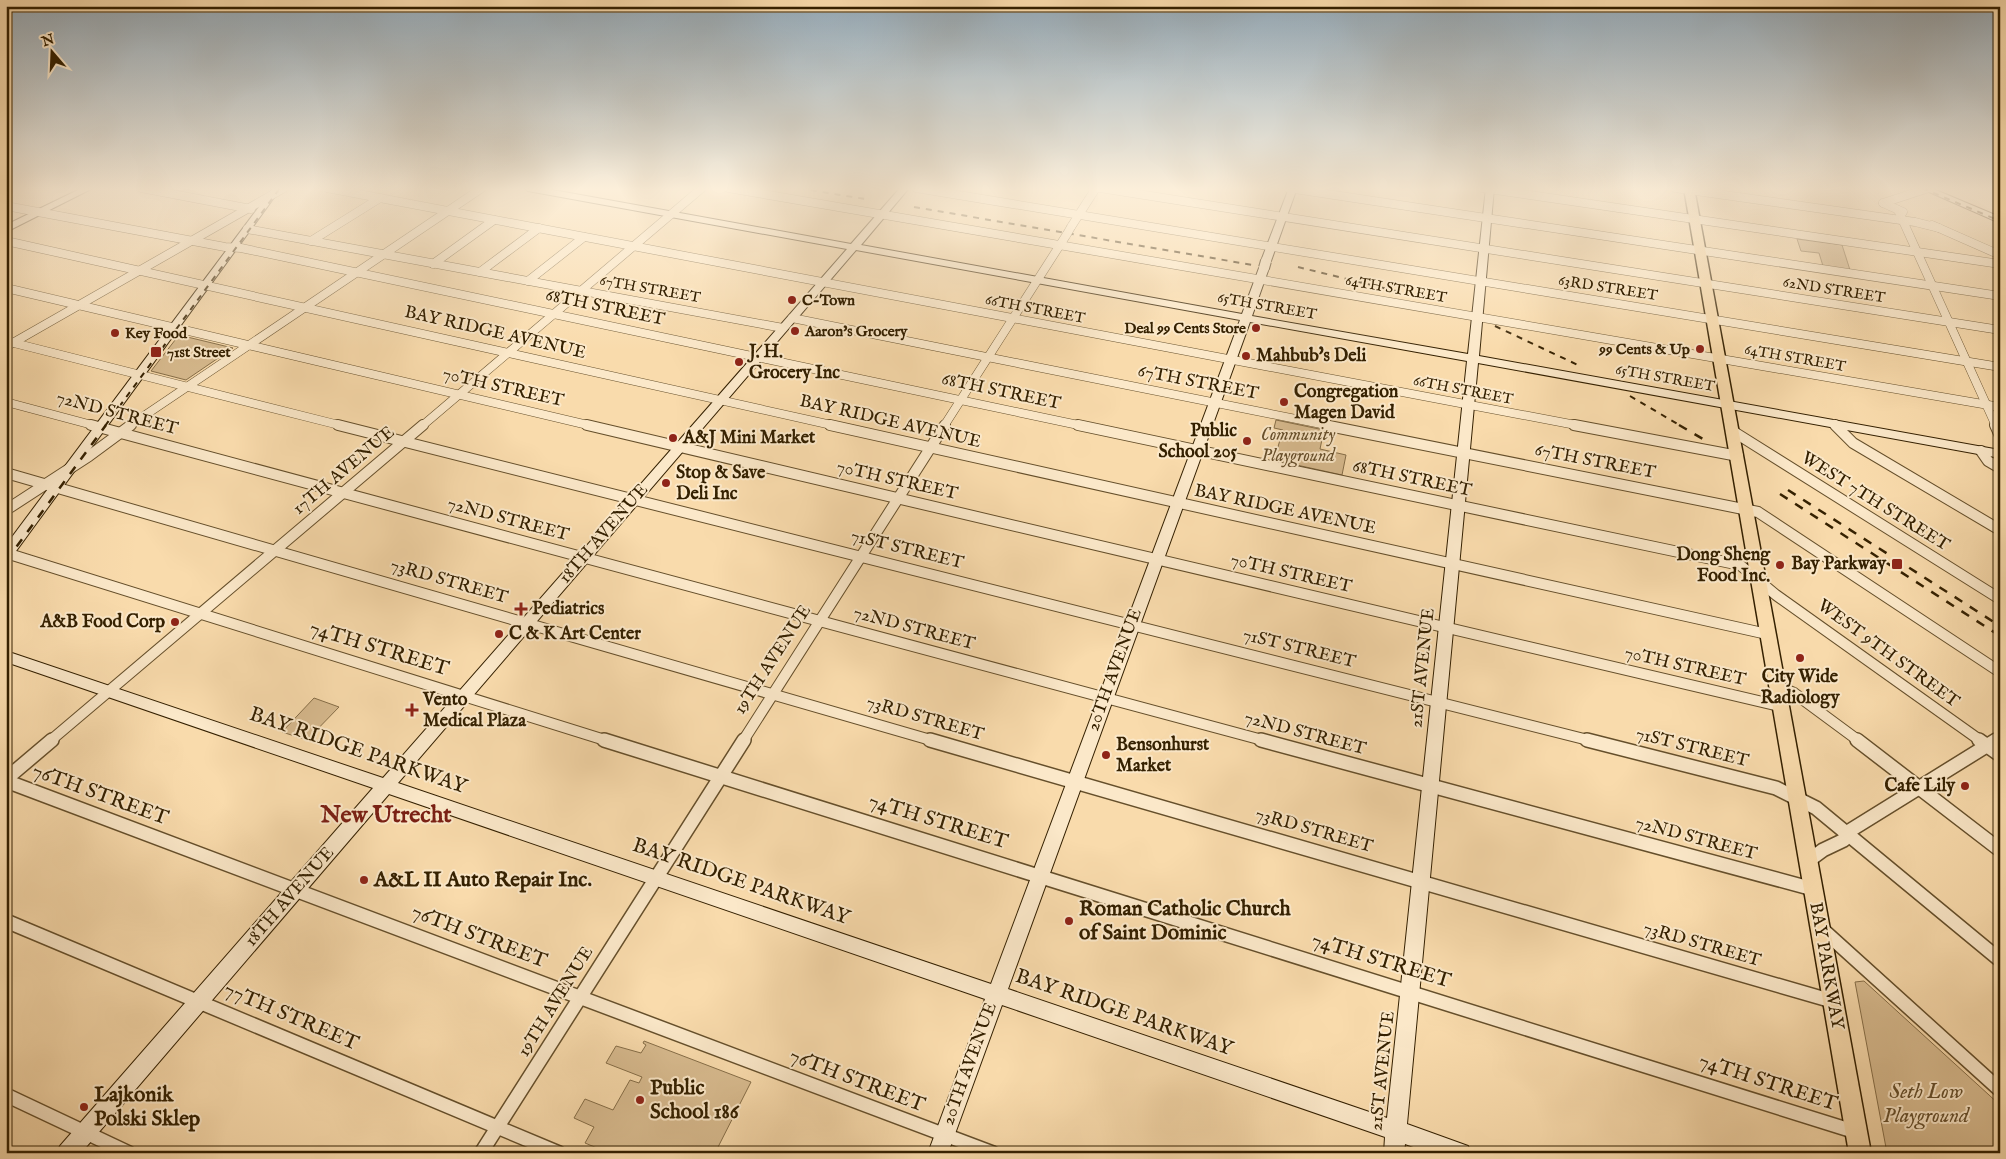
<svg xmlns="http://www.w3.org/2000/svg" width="2006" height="1159" viewBox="0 0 2006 1159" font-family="'IM FELL English',serif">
	<rect width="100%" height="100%" fill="#f9dbac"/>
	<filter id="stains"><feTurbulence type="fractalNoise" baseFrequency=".004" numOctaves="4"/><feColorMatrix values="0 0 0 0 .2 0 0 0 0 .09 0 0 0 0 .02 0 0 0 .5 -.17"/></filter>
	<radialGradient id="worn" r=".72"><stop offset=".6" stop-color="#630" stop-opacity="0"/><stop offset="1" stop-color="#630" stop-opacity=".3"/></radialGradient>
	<g fill="#d8bb8f" stroke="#866e48">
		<path d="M1797,239l45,6 8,25 -27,-4 -4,-13 -18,-2z"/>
		<path d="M179,335l54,13 -47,32 -35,-9z"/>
		<path d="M1276,420l48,10 -4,19 26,6 -4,20 -68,-15 9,-30 -9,-2z"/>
		<path d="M314,698l25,9 -32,33 -25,-8z"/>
		<path d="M1864,981l136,124v48h-113l-32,-171z"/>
		<path d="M644,1041l107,41 -36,71h-106l-24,-10 9,-16 -20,-9 11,-19 28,11 17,-30 9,3 3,-6 -36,-14 10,-17 25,7 5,-8 -3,-2z"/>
	</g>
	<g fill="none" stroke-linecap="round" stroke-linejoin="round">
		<g stroke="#654f2b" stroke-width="9">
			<g id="street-far2">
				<path d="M141,188l110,21"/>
				<path d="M327,188l1254,238"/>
				<path d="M728,188l1272,219"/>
				<path d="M916,188l1084,179"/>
				<path d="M1100,188l900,142"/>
				<path d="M1288,188l712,108"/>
				<path d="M1482,188l518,76"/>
				<path d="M1675,188l240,34 24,6"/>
				<path d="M1883,203l20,9"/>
				<path d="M1883,203l46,-15"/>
				<path d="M6,206l219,41 16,1 842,178"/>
				<path d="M1898,210l98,216"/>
				<path d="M1932,225l68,30"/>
				<path d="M1071,227l25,-39"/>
				<path d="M247,229l536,99"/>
				<path d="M6,241l830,185"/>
				<path d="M311,241l69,-43"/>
				<path d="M433,264l61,-44"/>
				<path d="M480,272l59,-44"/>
				<path d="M528,281l56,-44"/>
				<path d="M6,288l586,138"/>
				<path d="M792,318l539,108"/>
				<path d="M6,341l337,85"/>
				<path d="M11,344l273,-156"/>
				<path d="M6,402l90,24"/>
				<path d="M1834,424l2,2"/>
				<path d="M129,426l353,-238"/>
				<path d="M422,426l280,-238"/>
				<path d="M944,426l123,-192"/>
			</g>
		</g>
		<g stroke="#654f2b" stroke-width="12">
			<g id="street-far1">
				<path d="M91,425l1175,316"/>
				<path d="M338,425l1254,316"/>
				<path d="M587,425l1192,281"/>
				<path d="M830,425l937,209"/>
				<path d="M1078,425l662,140 36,30 205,146"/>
				<path d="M1324,425l434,87 242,160"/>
				<path d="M1574,425l164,31"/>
				<path d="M1835,425l18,18 147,87"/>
				<path d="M1995,425l5,11"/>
				<path d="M1734,432l266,167"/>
				<path d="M1981,451l7,10 12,7"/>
				<path d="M6,473l928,268"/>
				<path d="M6,510l83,-54 42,-31"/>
				<path d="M6,553l602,188"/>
				<path d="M1776,685l18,8 65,48"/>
				<path d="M50,741l373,-316"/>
				<path d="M743,741l202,-316"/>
				<path d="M1994,741l6,-3"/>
			</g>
		</g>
		<g stroke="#654f2b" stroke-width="16">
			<g id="street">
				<path d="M604,740l1252,392"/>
				<path d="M930,740l902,261"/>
				<path d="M1261,740l552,149"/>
				<path d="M1587,740l189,48 40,20 184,152"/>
				<path d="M1857,740l143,110"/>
				<path d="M1979,740l21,15"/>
				<path d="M6,779l46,-39"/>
				<path d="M6,781l987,372"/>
				<path d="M1808,861l15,-11 21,-10 2,-7 150,-93"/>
				<path d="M6,921l553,232"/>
				<path d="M1823,930l177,160"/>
				<path d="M6,1095l123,58"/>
				<path d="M481,1153l263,-413"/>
			</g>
		</g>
		<g stroke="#342000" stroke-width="2">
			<g id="secondary">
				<path d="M82,188h11l-87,44v-7z"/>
				<path d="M273,188h8l-270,370 -5,2v-15z"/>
				<path d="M524,188h18l309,56 49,-56h9l-48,57 381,69 17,-46 5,-3 5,3 -17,48 216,38 18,-166h8l-15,168 521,94v8l-522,-95 -71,761 61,22 3,7h-41l-25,-9 -1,9h-20l1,-16 -383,-132 -54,148h-20l57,-154 -596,-205 -308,359h-24l3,-7 313,-358 -367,-126v-11l377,127 464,-529 -319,-58zM856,250l384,70 -249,664 -593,-201zM1250,322l217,39 -80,757 -379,-129z"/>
				<path d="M1289,188h8l-26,73 -8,2 -2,-2z"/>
				<path d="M1920,188h11l69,29v6z"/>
			</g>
		</g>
		<g stroke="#342000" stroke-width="3">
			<path id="primary" d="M1684,188h10l177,965h-22z"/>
		</g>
		<use href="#street-far2" stroke="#fbe8c9" stroke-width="8"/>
		<use href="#street-far1" stroke="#fbe8c9" stroke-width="10"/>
		<use href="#street" stroke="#fbe8c9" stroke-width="13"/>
		<use href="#secondary" fill="#fbe8c9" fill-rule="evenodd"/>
		<use href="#primary" fill="#f9dbac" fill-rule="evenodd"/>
		<g stroke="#342000" stroke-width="2" stroke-dasharray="6 6" stroke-linecap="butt">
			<path d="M799,188l66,11"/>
			<path d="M1922,188l78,33"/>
			<path d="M914,207l339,58"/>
			<path d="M1298,267l102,25"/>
			<path d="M1495,326l85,40"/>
			<path d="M1630,396l51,30"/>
			<path d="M105,426l175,-238"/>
		</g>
		<g stroke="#342000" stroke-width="2.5" stroke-dasharray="9 9" stroke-linecap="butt">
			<path d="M1679,425l24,14"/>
			<path d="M1788,490l212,136"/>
			<path d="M1780,494l220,142"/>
			<path d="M6,561l100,-136"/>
		</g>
		<g stroke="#654f2b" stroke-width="9" stroke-linecap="butt">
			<path id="street-bridge" d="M1067,234l4,-7"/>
		</g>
		<g stroke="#342000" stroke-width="12" stroke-linecap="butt">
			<path id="secondary-bridge" d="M1264,268l2,-7"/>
		</g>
		<use href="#street-bridge" stroke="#fbe8c9" stroke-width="8"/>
		<use href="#secondary-bridge" stroke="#fbe8c9" stroke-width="10"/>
	</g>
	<linearGradient id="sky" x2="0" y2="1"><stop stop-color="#94aab9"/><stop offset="0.54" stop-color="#fcefda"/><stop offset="1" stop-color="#fcefda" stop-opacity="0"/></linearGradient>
	<rect width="2006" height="350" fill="url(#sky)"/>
	<g fill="#8f2418" stroke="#fbe8c9" stroke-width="2">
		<circle cx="792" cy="300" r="5"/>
		<circle cx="1256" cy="328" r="5"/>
		<circle cx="795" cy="331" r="5"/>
		<circle cx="115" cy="333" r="5"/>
		<circle cx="1700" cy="349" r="5"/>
		<rect x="150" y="346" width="12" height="12" rx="2.5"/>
		<circle cx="1246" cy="356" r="5"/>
		<circle cx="739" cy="362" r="5"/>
		<circle cx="1284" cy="402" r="5"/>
		<circle cx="673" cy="438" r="5"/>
		<circle cx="1247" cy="441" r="5"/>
		<circle cx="666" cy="483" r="5"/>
		<rect x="1891" y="558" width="12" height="12" rx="2.5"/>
		<circle cx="1780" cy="565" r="5"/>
		<path d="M518.5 601.5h5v5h5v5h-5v5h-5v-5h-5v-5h5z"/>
		<circle cx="175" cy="622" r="5"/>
		<circle cx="499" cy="634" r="5"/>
		<circle cx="1800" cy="658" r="5"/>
		<path d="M409.5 702.5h5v5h5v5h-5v5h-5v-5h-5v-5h5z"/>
		<circle cx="1106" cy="755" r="5"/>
		<circle cx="1965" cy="786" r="5"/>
		<circle cx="364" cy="880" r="5"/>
		<circle cx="1069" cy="921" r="5"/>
		<circle cx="640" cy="1100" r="5"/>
		<circle cx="84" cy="1107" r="5"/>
	</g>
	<g text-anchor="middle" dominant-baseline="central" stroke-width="4" stroke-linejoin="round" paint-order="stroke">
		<g font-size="15" fill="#342000" stroke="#fbe8c9">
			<text transform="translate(1608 288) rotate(9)">63RD STREET</text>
			<text transform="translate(650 289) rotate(10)">67TH STREET</text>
			<text transform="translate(1396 289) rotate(10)">64TH STREET</text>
			<text transform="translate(1834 290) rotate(9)">62ND STREET</text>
			<text transform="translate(1267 306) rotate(10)">65TH STREET</text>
			<text transform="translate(1035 309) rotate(11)">66TH STREET</text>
			<text transform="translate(1795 358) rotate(10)">64TH STREET</text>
			<text transform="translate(1665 378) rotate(10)">65TH STREET</text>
			<text transform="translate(1463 390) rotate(11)">66TH STREET</text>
		</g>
		<g font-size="15" font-weight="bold" fill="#342000" stroke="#fbe8c9" text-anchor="start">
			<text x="802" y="300">C-Town</text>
			<text x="1246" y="328" text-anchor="end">Deal 99 Cents Store</text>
			<text x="805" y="331">Aaron's Grocery</text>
			<text x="125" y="333">Key Food</text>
			<text x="1690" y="349" text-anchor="end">99 Cents &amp; Up</text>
			<text x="167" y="352">71st Street</text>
		</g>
		<g font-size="18" fill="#342000" stroke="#fbe8c9">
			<text transform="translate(605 308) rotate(12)">68TH STREET</text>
			<text transform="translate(495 333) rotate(13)">BAY RIDGE AVENUE</text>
			<text transform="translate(1198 383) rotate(11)">67TH STREET</text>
			<text transform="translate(503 388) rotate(13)">70TH STREET</text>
			<text transform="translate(1001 392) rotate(12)">68TH STREET</text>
			<text transform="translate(117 414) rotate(15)">72ND STREET</text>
			<text transform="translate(890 422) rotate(13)">BAY RIDGE AVENUE</text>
			<text transform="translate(1595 462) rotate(11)">67TH STREET</text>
			<text transform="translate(344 471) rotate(-40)">17TH AVENUE</text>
			<text transform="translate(1412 479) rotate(12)">68TH STREET</text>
			<text transform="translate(897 481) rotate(13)">70TH STREET</text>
			<text transform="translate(1875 502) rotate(32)">WEST 7TH STREET</text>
			<text transform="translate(1285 510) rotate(12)">BAY RIDGE AVENUE</text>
			<text transform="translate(508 520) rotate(15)">72ND STREET</text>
			<text transform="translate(604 534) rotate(-49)">18TH AVENUE</text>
			<text transform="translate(907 550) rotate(14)">71ST STREET</text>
			<text transform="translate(1291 574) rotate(13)">70TH STREET</text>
			<text transform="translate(449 582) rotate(16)">73RD STREET</text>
			<text transform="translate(914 629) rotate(15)">72ND STREET</text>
			<text transform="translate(1299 649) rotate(14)">71ST STREET</text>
			<text transform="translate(1888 654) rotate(36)">WEST 9TH STREET</text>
			<text transform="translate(773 660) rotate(-57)">19TH AVENUE</text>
			<text transform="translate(1685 667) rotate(13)">70TH STREET</text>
			<text transform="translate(1423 668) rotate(-84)">21ST AVENUE</text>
			<text transform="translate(1115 670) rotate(-70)">20TH AVENUE</text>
			<text transform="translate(925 719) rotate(16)">73RD STREET</text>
			<text transform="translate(1305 734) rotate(15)">72ND STREET</text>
			<text transform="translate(1692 748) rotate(14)">71ST STREET</text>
			<text transform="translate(1314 831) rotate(16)">73RD STREET</text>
			<text transform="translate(1696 839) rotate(15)">72ND STREET</text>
			<text transform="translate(290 897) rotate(-49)">18TH AVENUE</text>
			<text transform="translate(1702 945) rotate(16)">73RD STREET</text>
			<text transform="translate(1826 966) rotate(80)">BAY PARKWAY</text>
			<text transform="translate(556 1002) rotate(-58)">19TH AVENUE</text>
			<text transform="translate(970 1064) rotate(-70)">20TH AVENUE</text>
			<text transform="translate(1383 1071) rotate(-84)">21ST AVENUE</text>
		</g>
		<g font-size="18" font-weight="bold" fill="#342000" stroke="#fbe8c9" text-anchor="start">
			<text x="749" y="352">J. H.<tspan x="749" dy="21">Grocery Inc</tspan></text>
			<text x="1256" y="356">Mahbub's Deli</text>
			<text x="1294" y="392">Congregation<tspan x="1294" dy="21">Magen David</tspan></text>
			<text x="1237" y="431" text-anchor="end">Public<tspan x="1237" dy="21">School 205</tspan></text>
			<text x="683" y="438">A&amp;J Mini Market</text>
			<text x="676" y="473">Stop &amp; Save<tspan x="676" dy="21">Deli Inc</tspan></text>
			<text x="1770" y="555" text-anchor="end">Dong Sheng<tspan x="1770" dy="21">Food Inc.</tspan></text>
			<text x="1886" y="564" text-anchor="end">Bay Parkway</text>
			<text x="532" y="609">Pediatrics</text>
			<text x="165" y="622" text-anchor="end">A&amp;B Food Corp</text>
			<text x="509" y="634">C &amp; K Art Center</text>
			<text x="1800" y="677" text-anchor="middle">City Wide<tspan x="1800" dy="21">Radiology</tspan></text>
			<text x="423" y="700">Vento<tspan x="423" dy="21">Medical Plaza</tspan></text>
			<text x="1116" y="745">Bensonhurst<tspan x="1116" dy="21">Market</tspan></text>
			<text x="1955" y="786" text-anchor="end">Cafe Lily</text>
		</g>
		<g font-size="18" font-style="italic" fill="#654e2b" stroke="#fbe8c9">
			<text x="1298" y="435">Community<tspan x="1298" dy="21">Playground</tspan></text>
		</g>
		<g font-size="21" fill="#342000" stroke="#fbe8c9">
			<text transform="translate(379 649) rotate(17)">74TH STREET</text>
			<text transform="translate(358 751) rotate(19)">BAY RIDGE PARKWAY</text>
			<text transform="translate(100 795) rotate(20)">76TH STREET</text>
			<text transform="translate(938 822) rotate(17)">74TH STREET</text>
			<text transform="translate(741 882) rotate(19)">BAY RIDGE PARKWAY</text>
			<text transform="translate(479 937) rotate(21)">76TH STREET</text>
			<text transform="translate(1381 961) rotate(17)">74TH STREET</text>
			<text transform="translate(1124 1013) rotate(19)">BAY RIDGE PARKWAY</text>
			<text transform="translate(291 1017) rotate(23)">77TH STREET</text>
			<text transform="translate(857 1081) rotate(21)">76TH STREET</text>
			<text transform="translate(1768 1083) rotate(18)">74TH STREET</text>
		</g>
		<g font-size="21" font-weight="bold" fill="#342000" stroke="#fbe8c9" text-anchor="start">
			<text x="374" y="880">A&amp;L II Auto Repair Inc.</text>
			<text x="1079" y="909">Roman Catholic Church<tspan x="1079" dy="24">of Saint Dominic</tspan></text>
			<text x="650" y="1088">Public<tspan x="650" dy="24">School 186</tspan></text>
			<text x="94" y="1095">Lajkonik<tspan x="94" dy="24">Polski Sklep</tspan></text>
		</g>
		<g font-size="21" font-style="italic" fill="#654e2b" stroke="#fbe8c9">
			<text x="1926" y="1092">Seth Low<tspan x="1926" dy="24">Playground</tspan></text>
		</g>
		<g font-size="24" font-weight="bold" fill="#7a1f14" stroke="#fbe8c9">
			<text x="386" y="815">New Utrecht</text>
		</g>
	</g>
	<rect width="2006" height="1159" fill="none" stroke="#f9dbac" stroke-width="25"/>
	<rect x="8" y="8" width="1991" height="1144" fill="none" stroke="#342000" stroke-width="2.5"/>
	<rect x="12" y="12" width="1981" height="1134" fill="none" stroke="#342000"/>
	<g transform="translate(52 52) rotate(341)" stroke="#fbe8c9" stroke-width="4" paint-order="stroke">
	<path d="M0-4L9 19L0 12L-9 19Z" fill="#342000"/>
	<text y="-8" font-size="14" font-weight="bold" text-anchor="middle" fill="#342000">N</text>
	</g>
	<rect width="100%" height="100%" filter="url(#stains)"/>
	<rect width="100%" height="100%" fill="url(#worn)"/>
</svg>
